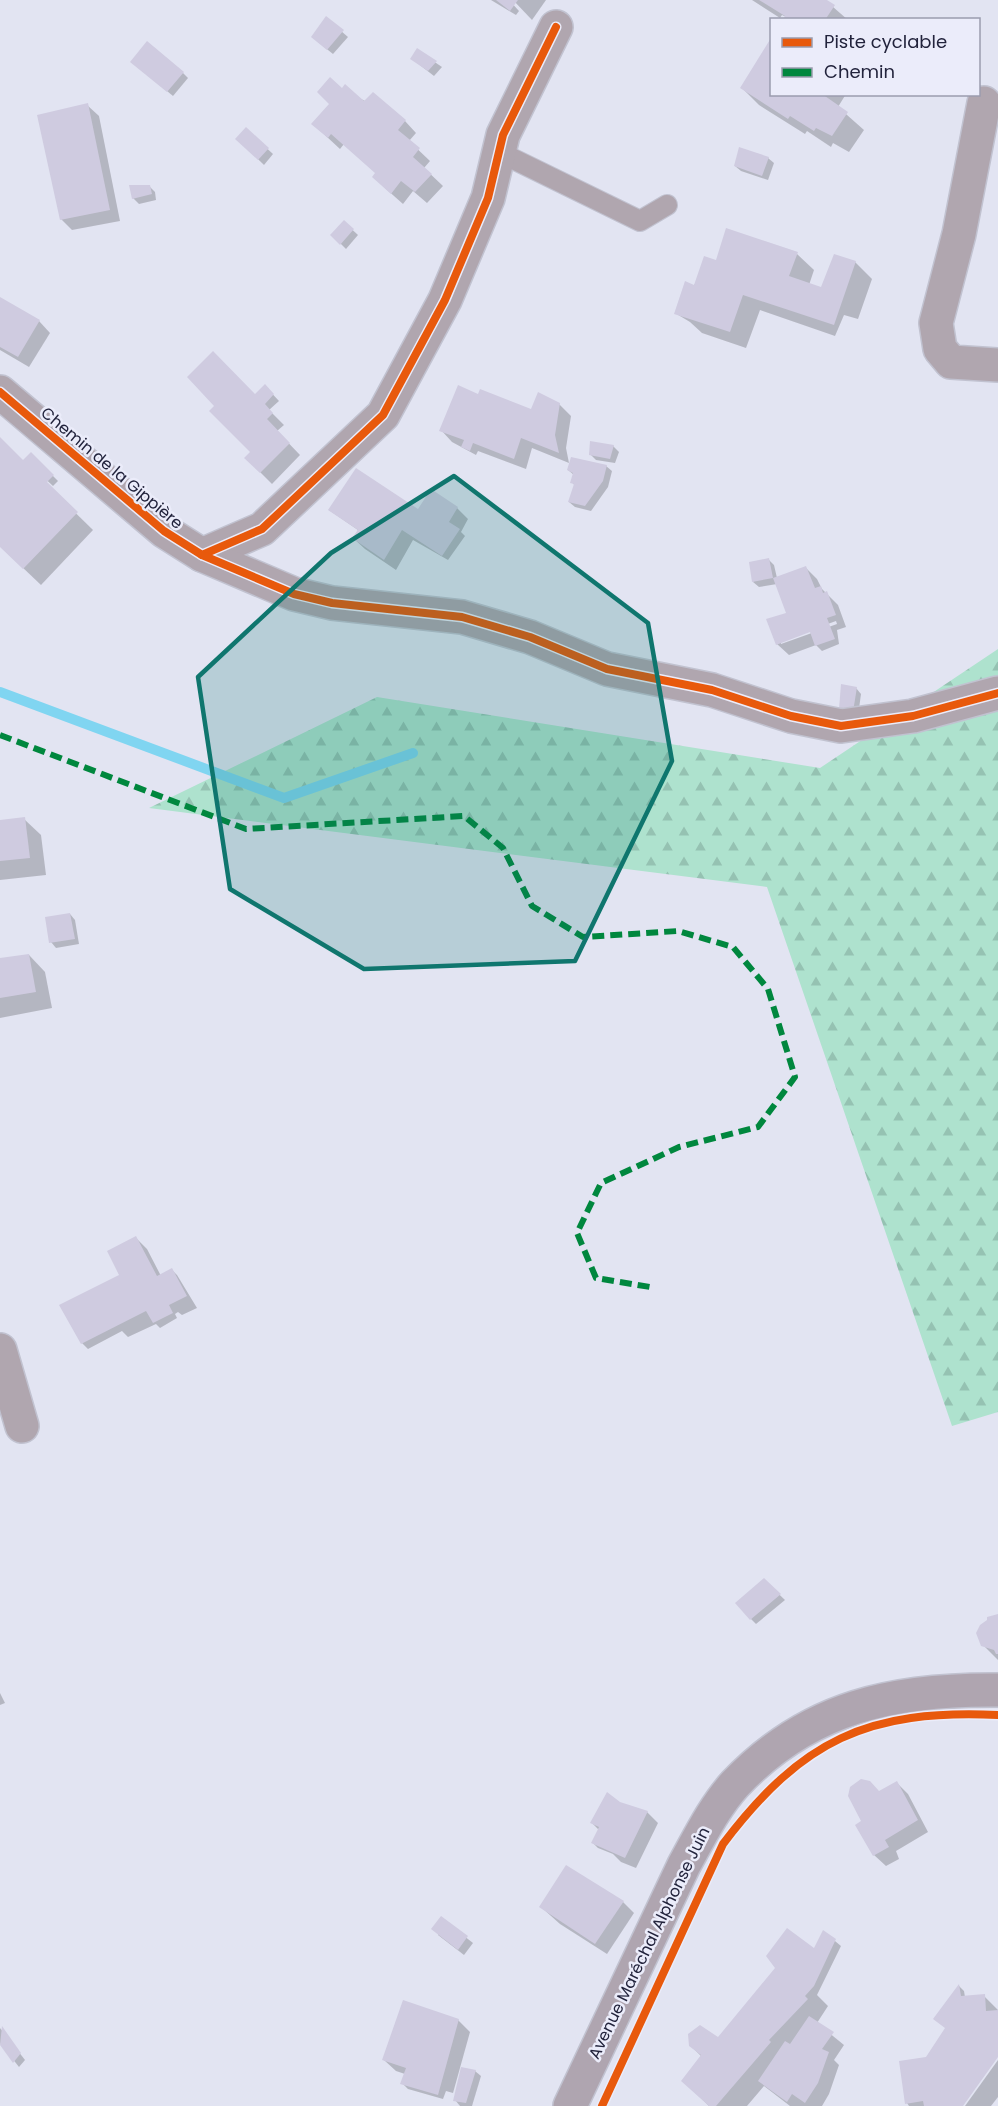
<svg xmlns="http://www.w3.org/2000/svg" width="998" height="2106" viewBox="0 0 998 2106" font-family="Poppins,sans-serif">
	<defs>
		<pattern id="forest-firs" width="22" height="20" patternUnits="userSpaceOnUse" patternTransform="scale(1.5)"><rect width="22" height="20" fill="#aee2ce"/><path d="M5 1l3.5 6h-7zM16 11l3.5 6h-7z" fill="#95c2b2"/></pattern>
	</defs>
	<rect width="100%" height="100%" fill="#e2e4f2"/>
	<path fill="url(#forest-firs)" d="M998,649v763l-46,14 -185,-539 -618,-79 228,-111 443,71z"/>
	<g fill="#0003" fill-rule="evenodd">
		<path d="M491,0h18l10,11 -3,4z"/>
		<path d="M513,0h33l-14,20z"/>
		<path d="M752,0h73l23,20h-63l1,-3 -4,-2 -2,3z"/>
		<path d="M326,18l22,19 -15,17 -15,-12z"/>
		<path d="M772,41v53h74l-8,13 26,23 -15,22 -16,-9 -2,4 -24,-16 -2,3 -46,-29 -17,-17z"/>
		<path d="M417,50l25,17 -8,9 -22,-17z"/>
		<path d="M138,67l45,6 5,5 -15,18z"/>
		<path d="M343,90l62,31 11,12 -7,8 21,20 -6,7 19,18 -16,17 -14,-12 -10,13 -18,-16 -8,-15 -33,-29 -4,5 -27,-25z"/>
		<path d="M87,105l12,11 21,105 -48,9 -11,-11z"/>
		<path d="M246,129l27,25 -9,11 -27,-26z"/>
		<path d="M768,158l6,5 -6,17 -27,-9 -6,-5z"/>
		<path d="M149,186l6,6 1,8 -17,4 -6,-6z"/>
		<path d="M344,222l14,13 -12,14 -14,-14z"/>
		<path d="M797,254l17,16 -5,15 13,4 33,-27 17,17 -14,40 -14,-4 -9,21 -75,-26 -14,38 -44,-15 -12,-11 -15,-9 18,-27 24,-24z"/>
		<path d="M0,299l39,22 11,12 -21,34 -29,-17z"/>
		<path d="M265,386l14,15 -10,9 15,15 -7,6 23,24 -28,29 -26,-26 6,-6z"/>
		<path d="M479,396l52,15 28,-7 12,12 -5,32 3,15 -37,-15 -6,21 -48,-18 -2,4 -24,-13 -11,-12z"/>
		<path d="M0,439l93,91 -52,55 -41,-39z"/>
		<path d="M613,446l6,6 -4,11 -19,-3 -6,-6z"/>
		<path d="M31,454l27,27 -5,5 -28,-26z"/>
		<path d="M606,466l6,5 -4,16 -17,24 -16,-4 -6,-5 6,-16 -3,-4 2,-7 -6,-5z"/>
		<path d="M457,508l11,11 -7,13 4,4 -17,24 -35,-20 -17,30 -31,-21 -12,-11 5,-8 -29,-20 89,1z"/>
		<path d="M769,560l5,5 3,13 29,-10 11,11 5,10 16,16 8,22 -9,3 2,14 -17,7 -6,-6 -27,10 -12,-11 11,-30 -11,-30 -18,3 -6,-5zM836,621l1,3 -56,20v-3z"/>
		<path d="M843,686l13,2 5,6 -3,22z"/>
		<path d="M24,819l17,16 5,40 -46,5v-59z"/>
		<path d="M70,914l5,6 4,24 -23,4 -5,-6z"/>
		<path d="M29,955l16,17 7,36 -52,10v-58z"/>
		<path d="M136,1238l11,11 14,27 11,-6 5,5 20,33 -15,7 -4,-3 -3,2 2,4 -17,10 -4,-4 -28,13 -6,-6 -34,18 -6,-6 39,-67z"/>
		<path d="M764,1580l21,20 -29,24 -5,-5z"/>
		<path d="M998,1615v45l-15,-15z"/>
		<path d="M0,1693l5,10 -5,2z"/>
		<path d="M897,1783l11,11 20,38 -32,19 3,8 -13,7 -12,-11 -12,-33 18,-29z"/>
		<path d="M619,1803l28,9 11,11 -22,45 -15,-6 -8,-8 -15,-6 -5,-5 6,-13 -7,-7z"/>
		<path d="M623,1902l11,11 -27,41 -47,-30 -19,-17z"/>
		<path d="M441,1918l32,25 -9,12 -26,-20z"/>
		<path d="M824,1932l17,14 -24,49 11,11 -11,17 27,22 -10,15 5,5 -10,29 -7,12h-32l-26,-20 -17,20h-38l-26,-25 19,-24 -11,-11 27,-8 96,-87z"/>
		<path d="M959,1986l5,5 1,6 19,-1 14,14v45l-37,51h-52l-2,-3 20,-45 19,-29z"/>
		<path d="M458,2020l12,12 -17,61 -7,-2 -3,8 -35,-10 -6,-6 3,-9 -9,-3 -12,-11z"/>
		<path d="M0,2028l25,32 -6,7 -19,-24z"/>
		<path d="M998,2060v37l-7,9h-26z"/>
		<path d="M475,2071l6,5 -9,30h-12l-5,-6z"/>
	</g>
	<g fill="none" stroke-linecap="round" stroke-linejoin="round">
		<path stroke="#80d5f1" stroke-width="10" d="M0,692l284,106 129,-45"/>
	</g>
	<g fill="#cfcbe0">
		<path d="M496,0h22l-8,11z"/>
		<path d="M759,0h68l8,5 -10,15h-42l2,-4z"/>
		<path d="M326,16l18,14 -17,20 -16,-13z"/>
		<path d="M771,38v56h51l26,18 -16,24 -16,-8 -2,3 -24,-15 -2,3 -48,-31z"/>
		<path d="M147,41l37,31 -17,20 -37,-30z"/>
		<path d="M417,48l20,13 -9,10 -18,-12z"/>
		<path d="M330,77l12,11 3,-4 19,17 9,-9 33,28 -8,10 22,18 -7,9 19,17 -17,18 -14,-11 -10,13 -19,-17 3,-4 -44,-39 -3,4 -17,-14 18,-20 -12,-12z"/>
		<path d="M88,103l22,107 -50,10 -23,-105z"/>
		<path d="M246,127l23,21 -11,12 -23,-21z"/>
		<path d="M739,147l30,10 -7,19 -28,-10z"/>
		<path d="M129,185h21l2,9 -20,5z"/>
		<path d="M344,220l10,9 -14,16 -10,-10z"/>
		<path d="M726,228l72,24 -9,24 32,11 13,-33 22,7 -22,64 -91,-30 -13,37 -56,-18 11,-33 9,4 10,-29 12,4z"/>
		<path d="M0,297l40,23 -22,37 -18,-10z"/>
		<path d="M213,351l42,43 10,-10 9,10 -9,10 8,9 -6,6 23,24 -30,30 -16,-15 6,-6 -41,-41 5,-5 -27,-29z"/>
		<path d="M458,385l20,9 2,-5 51,20 7,-17 22,11 -5,32 4,18 -38,-15 -7,21 -41,-16 -3,8 -9,-4 3,-7 -25,-9z"/>
		<path d="M0,437l23,23 8,-8 23,23 -7,7 31,30 -55,57 -23,-22z"/>
		<path d="M590,441l24,4 -4,14 -21,-4z"/>
		<path d="M571,457l36,8 -4,16 -18,25 -17,-4 6,-18 -4,-1 3,-10 -6,-3z"/>
		<path d="M356,468l62,41 13,-20 27,18 -9,15 11,7 -18,27 -40,-26 -18,30 -32,-22 6,-8 -30,-20z"/>
		<path d="M769,558l4,20 -21,4 -3,-20z"/>
		<path d="M806,566l9,22 6,-2 2,7 4,-2 9,24 -9,3 8,21 -20,7 -5,-14 -34,13 -10,-26 20,-6 -13,-35z"/>
		<path d="M841,684l16,3 -4,25 -14,-3z"/>
		<path d="M25,817l5,41 -30,3v-41z"/>
		<path d="M70,913l5,26 -26,4 -4,-26z"/>
		<path d="M29,954l7,38 -36,6v-40z"/>
		<path d="M136,1236l21,40 15,-8 15,28 -18,9 4,8 -20,10 -7,-12 -65,33 -22,-39 60,-30 -12,-24z"/>
		<path d="M764,1578l17,16 -31,26 -15,-17z"/>
		<path d="M998,1614v40h-2l-2,-4 -13,-4 -5,-13 4,-8 7,-5v-3z"/>
		<path d="M861,1779l9,2 9,10 18,-10 21,39 -33,20 4,7 -16,9 -18,-31 6,-4 -13,-25 2,-9z"/>
		<path d="M607,1792l13,10 28,9 -23,47 -34,-15 8,-16 -9,-4z"/>
		<path d="M566,1865l58,36 -29,43 -56,-37z"/>
		<path d="M441,1916l27,20 -10,14 -27,-21z"/>
		<path d="M787,1928l27,20 9,-18 13,9 -22,47 -9,10 3,3 -39,41 2,2 -55,64h-7l-28,-25 20,-26 -12,-9 -1,-12 12,-9 18,12 57,-69 -9,-12z"/>
		<path d="M959,1984l2,12 24,-2 1,17 12,-1v47l-35,49h-39l-1,-5 -18,3 -6,-43 27,-4 19,-29 -12,-9z"/>
		<path d="M403,2000l56,19 -21,76 -38,-11 6,-16 -24,-8z"/>
		<path d="M809,2016l25,16 -12,17 7,3 -11,31 -13,20 -13,-9 -5,8 -29,-21 27,-40 5,3z"/>
		<path d="M2,2026l19,27 -8,10 -13,-18z"/>
		<path d="M461,2067l15,3 -10,33 -13,-2z"/>
	</g>
	<g fill="none" stroke-linecap="round" stroke-linejoin="round">
		<g stroke="#c1c2d0" stroke-width="22">
			<path id="service" d="M499,152l141,69 27,-16"/>
		</g>
		<g stroke="#c1c2d0" stroke-width="36">
			<g id="minor">
				<path d="M984,103l-25,131 -23,89 4,26 11,13 47,3"/>
				<path d="M0,392l164,139 38,24 60,-26 121,-114 62,-115 43,-102 15,-63 53,-108"/>
				<path d="M202,555l92,39 38,9 130,14 68,20 77,32 105,21 79,26 50,10 72,-10 85,-23"/>
				<path d="M0,1350l22,76"/>
			</g>
		</g>
		<g stroke="#c1c2d0" stroke-width="36">
			<path id="secondary" d="M570,2106l114,-241c15,-27 30,-58 51,-81 74,-78 160,-95 263,-94"/>
		</g>
		<use href="#service" stroke="#b0a6af" stroke-width="20"/>
		<use href="#minor" stroke="#b0a6af" stroke-width="33"/>
		<use href="#secondary" stroke="#afa5b0" stroke-width="33"/>
		<path stroke="#00873e" stroke-width="6" stroke-dasharray="12 6" stroke-linecap="butt" d="M0,735l246,94 218,-13 39,32 29,58 51,31 95,-6 55,16 35,42 27,88 -37,50 -79,20 -78,36 -24,50 19,45 54,9"/>
		<g stroke="#ebecfa" stroke-width="11">
			<g id="cycleway">
				<path d="M0,392l164,139 38,24 60,-26 121,-114 62,-115 43,-102 15,-63 53,-108"/>
				<path d="M202,555l92,39 38,9 130,14 68,20 77,32 105,21 79,26 50,10 72,-10 85,-23"/>
				<path d="M602,2106l121,-262c79,-104 144,-135 275,-129"/>
			</g>
		</g>
		<use href="#cycleway" stroke="#e8590c" stroke-width="8"/>
	</g>
	<path fill="#0f766e" fill-opacity="0.2" stroke="#0f766e" stroke-width="4.5" stroke-linejoin="round" d="M454,476l194,147 24,138 -97,200 -211,8 -134,-80 -32,-212 133,-124z"/>
	<g text-anchor="middle" dominant-baseline="central" stroke-width="5" stroke-linejoin="round" paint-order="stroke">
		<g font-size="16" fill="#22233c" stroke="#ebecfa">
			<text transform="translate(112 468) rotate(40)">Chemin de la Gippière</text>
			<text transform="translate(649 1943) rotate(-64)">Avenue Maréchal Alphonse Juin</text>
		</g>
	</g>
	<rect x="770" y="18" width="210" height="78" fill="#ebecfa" stroke="#9b9cae" stroke-width="1.5"/>
	<rect x="782" y="38" width="30" height="9" fill="#e8590c" stroke="#9b9cae" stroke-width="1.5"/>
	<text x="824" y="48" font-size="18" fill="#22233c">Piste cyclable</text>
	<rect x="782" y="68" width="30" height="9" fill="#00873e" stroke="#9b9cae" stroke-width="1.5"/>
	<text x="824" y="78" font-size="18" fill="#22233c">Chemin</text>
</svg>
